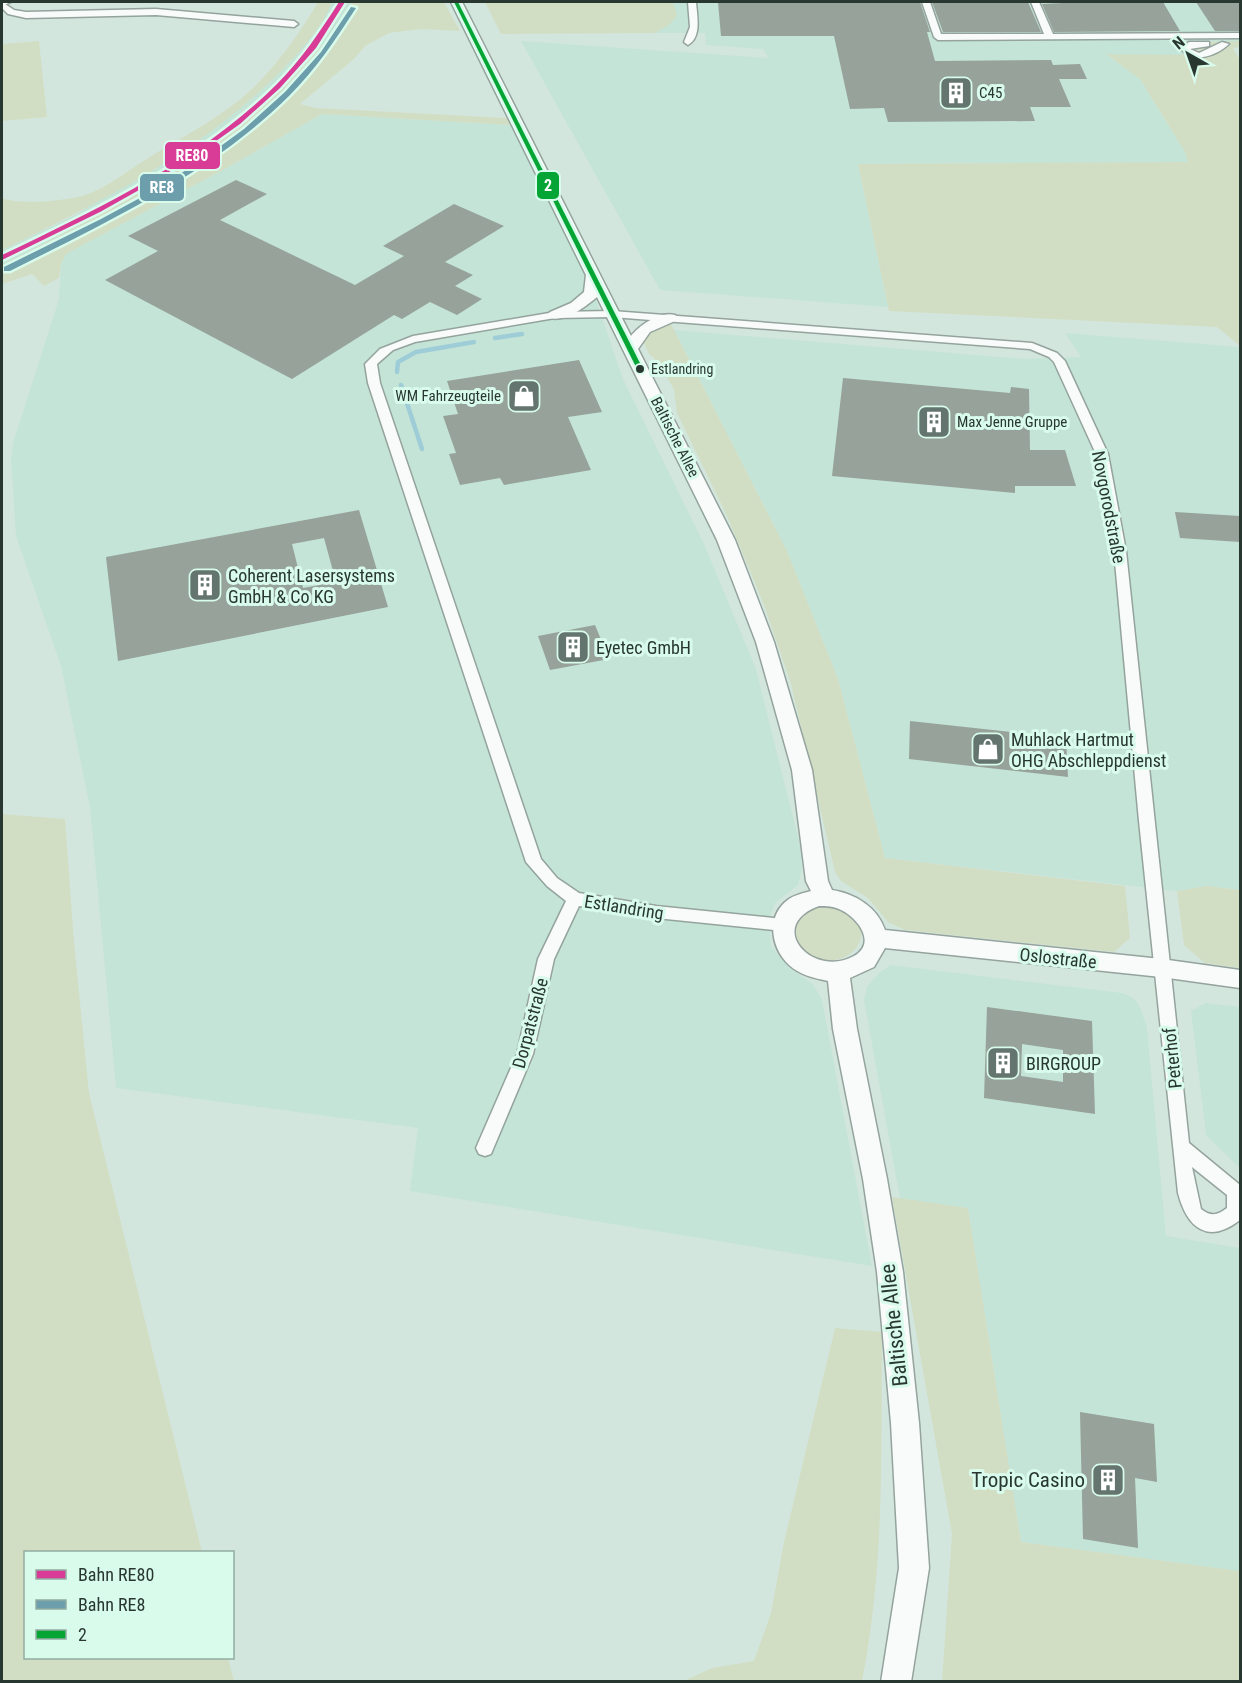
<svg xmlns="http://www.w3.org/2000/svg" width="1242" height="1683" viewBox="0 0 1242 1683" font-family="'Roboto Condensed',sans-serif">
	<rect width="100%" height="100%" fill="#d3e6de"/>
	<g fill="#c4e4d7">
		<path d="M332,2h20l-17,28 -25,30 -52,52 -101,72 -55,31 -100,50v-15l75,-36 191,-131 46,-49z"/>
		<path d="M673,2h567v39l-61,1 5,13h-77l33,24 45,73 3,10 -330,2 30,143 -228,-17 -139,-249 248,17 -6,-9 -57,-4 -1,-12h-51l15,-8 8,-9z"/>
		<path d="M322,114l188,11 82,163 31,91 81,165 52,125 44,176 2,23 -4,17 -23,18 -4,11 -2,10 2,22 17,21 25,17 9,16 50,266 -462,-75 8,-63 -302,-40 -26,-281 -29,-141 -45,-130 -5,-76 2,-17 46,-144 2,-35 4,-10 154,-82z"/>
		<path d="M674,330l350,29 57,-2 -16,-24 175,14v543l-33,-4 -30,5 -292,-33 -47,-179 -51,-128z"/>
		<path d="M891,965l231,28 10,4 7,8 8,22 19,209 74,12v323l-219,-29 -53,-334 -68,-9 -36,-199 3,-13 12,-14z"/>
		<path d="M1206,1003l34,4v161l-34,-33 -15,-124z"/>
	</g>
	<g fill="#d2dec4">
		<path d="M318,2h14c-11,27 -31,48 -51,69 -79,80 -180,131 -279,179v-52c17,7 58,3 76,-1 23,-5 45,-23 64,-35 36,-23 83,-46 113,-76 25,-25 46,-55 63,-84z"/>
		<path d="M352,2h92l16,29 -39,-2 -32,4 -24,13 -11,13 -54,45 16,4 191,10 3,7 -188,-11 -103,58 -153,82 -5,10 -2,14 -15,8 -12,-12 -30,10v-19c114,-57 231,-116 316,-215 12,-14 29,-30 34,-48z"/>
		<path d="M485,2h188l4,14 -8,9 -15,8 -153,1z"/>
		<path d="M39,41l8,76 -45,4v-77z"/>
		<path d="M1240,41v6l-7,1 7,12v286l-23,-19 -328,-16 -31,-147 330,-2 -3,-10 -45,-73 -34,-25 77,1 -4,-13z"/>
		<path d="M671,324l116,227 51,128 47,179 240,28 5,52 -16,14 -209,-22 -17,-8 -20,-24 -27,-17 -6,-9 -44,-188 -27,-79 -37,-89 -50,-103 -3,-23 -14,-26 -11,-10 -5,-11 1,-6 7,-7z"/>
		<path d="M2,814l63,5 9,123 15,151 113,459h-176v106h202l6,23h-232z"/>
		<path d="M1207,886l33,4v78l-35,-5 -21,-18 -7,-54z"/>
		<path d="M816,903l33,7 12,16c6,41 -55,45 -67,15 -2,-5 -1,-13 -1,-19z"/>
		<path d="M892,1197l76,11 53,334 219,29v110h-298l10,-147z"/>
		<path d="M835,1328l47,4c-1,117 3,234 -20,349h-178l28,-13 42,-7 17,-48 13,-71z"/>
	</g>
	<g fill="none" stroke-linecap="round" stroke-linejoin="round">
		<g stroke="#9ecdd8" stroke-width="4.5">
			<path d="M495,338l27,-4"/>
			<path d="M397,372l1,-10 18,-10 58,-10"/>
			<path d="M401,385l21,64"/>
		</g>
	</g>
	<g fill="#96a29a" fill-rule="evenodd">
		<path d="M718,2h202l10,30h-3l8,29 116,-1 2,5 27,-1 7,15h-28l12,28h-41l5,14 -147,1 -4,-14 -34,1 -16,-73h-113z"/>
		<path d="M932,2h96l13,30h-98z"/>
		<path d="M1062,2h101l17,29 -126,1 -12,-28 21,-1z"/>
		<path d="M1196,2h44v29h-25z"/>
		<path d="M236,180l31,14 -47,26 135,65 49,-29 -21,-10 71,-42 50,22 -59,36 28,13 -18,11 27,13 -25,16 -27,-13 -28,17 -8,-4 -102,64 -187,-99 53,-29 -30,-15z"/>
		<path d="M579,360l23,52 -34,5 23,53 -87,15 -4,-7 -40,7 -11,-31 7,-1 -13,-37 15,-2 -11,-33z"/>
		<path d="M843,378l167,15 1,-6 18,2 1,61h35l11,36h-61v7l-183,-17z"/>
		<path d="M359,510l29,97 -270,54 -12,-104zM324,538l12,44 -33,6 -11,-44z"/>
		<path d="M1175,512l65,4v26l-60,-4z"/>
		<path d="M595,625l14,34 -59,11 -12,-34z"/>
		<path d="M910,721l156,17 2,39 -159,-18z"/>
		<path d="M987,1007l105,14 3,93 -111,-16zM1022,1044l41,6v32l-42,-6z"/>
		<path d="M1080,1412l74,12 3,58 -22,-4 3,70 -55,-9z"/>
	</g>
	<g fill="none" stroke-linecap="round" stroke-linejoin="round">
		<g stroke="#94a39d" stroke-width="3">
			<g id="street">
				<path d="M2,2l12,8 12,2 130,-3 138,12 4,3 -4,3 -138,-12 -130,3 -18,-4 -6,-6z"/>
				<path d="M688,2h8c1,14 6,35 -8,43l-4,-3 6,-15z"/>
				<path d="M922,2h8l11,32h103l-13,-32h8l14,32 187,-1v5l-302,2 -4,-3z"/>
				<path d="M1209,42v4l-19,3 9,4 23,-11 7,2c-13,12 -35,20 -48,5l8,-7z"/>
				<path d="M612,311l420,32 25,10 8,8 43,93 18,97 63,592 51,42v35c-32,25 -53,8 -62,-27l-39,-372 -25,-270 -18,-97 -42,-92 -5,-5 -19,-8 -418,-32 -57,1 -140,24 -22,8 -16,14 3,19 161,476 16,19 22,15 77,13 127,13 6,2 2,4 -2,4 -6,2 -127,-13 -77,-12 -25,53 -21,95 -42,100 -6,2 -6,-2 -3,-6 41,-94 21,-95 28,-58 -19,-15 -21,-24 -158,-479 -3,-19 15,-15 33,-13 142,-24zM1192,1167l35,28v13c-9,7 -16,9 -26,1z"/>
			</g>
		</g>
		<g stroke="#94a39d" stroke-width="3">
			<g id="secondary">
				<path d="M2,2h9l-9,4z"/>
				<path d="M451,2h11l169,334c9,-11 29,-25 44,-21l3,3 -3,3 -25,11 -12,17 97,191 39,102 38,128 16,111 4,9c24,4 45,17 53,40l276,29 79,11v18l-79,-11 -276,-29 -11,19 -24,11 7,51 30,150 16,93 16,151 10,145 -18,114h-30l18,-114 -8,-145 -14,-151 -14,-93 -30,-150 -5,-48c-14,-3 -28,-6 -39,-16 -19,-18 -23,-50 0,-66 6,-4 15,-6 22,-8l-5,-10 -14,-111 -36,-128 -39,-102 -120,-243c-12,10 -31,25 -47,21l-3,-3 3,-3 21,-9 13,-11 2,-17zM819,906c7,0 15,0 22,4 17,8 36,33 13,46 -41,23 -90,-30 -35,-50z"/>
			</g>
		</g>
		<use href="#street" fill="#f8fbfa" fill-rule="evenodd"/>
		<use href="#secondary" fill="#f8fbfa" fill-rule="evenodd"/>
		<g stroke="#d8fbec" stroke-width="5">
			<path id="bus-1" d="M454,2h4l185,367 -1,1 -2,1 -3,-2z"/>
		</g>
		<use href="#bus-1" fill="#04a535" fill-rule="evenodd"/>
		<g stroke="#d8fbec" stroke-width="5">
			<path id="rail-1" d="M339,2h6l-29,46 -36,40 -40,36 -45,32 -47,29 -48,27 -98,48v-5c96,-46 197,-94 274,-170 25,-25 44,-53 63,-83z"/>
		</g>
		<g stroke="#d8fbec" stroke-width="5">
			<path id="rail-2" d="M351,7l5,1c-20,31 -40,61 -66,87 -78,78 -183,127 -280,176h-6v-4l97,-48 50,-27 48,-30 45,-33 41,-37 36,-40z"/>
		</g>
		<use href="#rail-1" fill="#d83c96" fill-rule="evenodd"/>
		<use href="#rail-2" fill="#6c9fab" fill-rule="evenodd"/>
	</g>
	<defs>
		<g id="building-square" transform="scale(1.725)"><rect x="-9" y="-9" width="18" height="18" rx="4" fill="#64746e" stroke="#d8fbec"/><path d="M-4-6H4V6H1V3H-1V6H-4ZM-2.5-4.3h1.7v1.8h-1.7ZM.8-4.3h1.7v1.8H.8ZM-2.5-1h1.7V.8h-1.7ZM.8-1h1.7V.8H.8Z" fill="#fff"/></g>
		<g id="shop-square" transform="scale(1.725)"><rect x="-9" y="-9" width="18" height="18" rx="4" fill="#64746e" stroke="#d8fbec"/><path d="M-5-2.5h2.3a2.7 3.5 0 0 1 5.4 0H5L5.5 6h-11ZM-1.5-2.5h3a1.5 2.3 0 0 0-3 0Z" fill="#fff"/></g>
	</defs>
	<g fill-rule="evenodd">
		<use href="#building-square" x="956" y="93"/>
		<use href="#shop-square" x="524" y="396"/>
		<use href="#building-square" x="934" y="422"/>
		<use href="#building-square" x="205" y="585"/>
		<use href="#building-square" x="573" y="647"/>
		<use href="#shop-square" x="988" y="749"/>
		<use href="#building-square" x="1003" y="1063"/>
		<use href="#building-square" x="1108" y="1480"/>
	</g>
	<circle fill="#293731" stroke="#d8fbec" stroke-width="2" cx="640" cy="369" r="5"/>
	<g text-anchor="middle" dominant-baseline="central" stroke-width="6" stroke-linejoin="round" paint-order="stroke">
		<g font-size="14" fill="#293731" stroke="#d8fbec" text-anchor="start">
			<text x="651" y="369">Estlandring</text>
		</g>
		<g font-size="15" fill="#293731" stroke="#d8fbec" text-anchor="start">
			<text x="979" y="93">C45</text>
			<text x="501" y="396" text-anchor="end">WM Fahrzeugteile</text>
			<text x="957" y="422">Max Jenne Gruppe</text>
		</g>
		<g font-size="15" fill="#293731" stroke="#d8fbec">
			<text transform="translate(675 437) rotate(63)">Baltische Allee</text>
		</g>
		<g font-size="18" fill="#293731" stroke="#d8fbec">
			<text transform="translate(1109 507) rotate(79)">Novgorodstraße</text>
			<text transform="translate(624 907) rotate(9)">Estlandring</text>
			<text transform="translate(1058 958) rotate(6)">Oslostraße</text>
			<text transform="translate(530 1023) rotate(-75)">Dorpatstraße</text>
			<text transform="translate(1172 1058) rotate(-96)">Peterhof</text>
		</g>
		<g font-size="18" fill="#293731" stroke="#d8fbec" text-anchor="start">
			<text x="228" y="575">Coherent Lasersystems<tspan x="228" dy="21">GmbH &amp; Co KG</tspan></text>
			<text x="596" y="647">Eyetec GmbH</text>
			<text x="1011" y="739">Muhlack Hartmut<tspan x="1011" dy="21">OHG Abschleppdienst</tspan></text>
			<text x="1026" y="1063">BIRGROUP</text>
		</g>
		<g font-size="21" fill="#293731" stroke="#d8fbec">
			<text transform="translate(894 1325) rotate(-96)">Baltische Allee</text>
		</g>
		<g font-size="21" fill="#293731" stroke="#d8fbec" text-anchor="end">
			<text x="1085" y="1480">Tropic Casino</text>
		</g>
	</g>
	<g stroke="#d8fbec" stroke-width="2">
		<rect x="164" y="141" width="57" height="29" rx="6" fill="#d83c96"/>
		<rect x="536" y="171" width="24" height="29" rx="6" fill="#04a535"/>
		<rect x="139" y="173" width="46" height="29" rx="6" fill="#6c9fab"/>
	</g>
	<g font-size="16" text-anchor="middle" font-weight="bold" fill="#fff">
		<text x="192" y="161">RE80</text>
		<text x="548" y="191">2</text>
		<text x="162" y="193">RE8</text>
	</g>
	<rect width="1242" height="1683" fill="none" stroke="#293731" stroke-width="6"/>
	<rect x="24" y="1551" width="210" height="108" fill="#d8fbec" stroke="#92ada1" stroke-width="1.5"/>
	<rect x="36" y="1570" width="30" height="9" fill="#d83c96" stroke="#92ada1" stroke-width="1.5"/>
	<text x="78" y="1581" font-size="18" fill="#293731">Bahn RE80</text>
	<rect x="36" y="1600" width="30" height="9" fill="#6c9fab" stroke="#92ada1" stroke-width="1.5"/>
	<text x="78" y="1611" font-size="18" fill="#293731">Bahn RE8</text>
	<rect x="36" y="1630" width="30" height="9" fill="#04a535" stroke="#92ada1" stroke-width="1.5"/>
	<text x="78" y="1641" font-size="18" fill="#293731">2</text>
	<g transform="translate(1188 54) rotate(320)" stroke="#d8fbec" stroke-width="4.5" paint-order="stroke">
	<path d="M0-4.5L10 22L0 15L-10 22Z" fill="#293731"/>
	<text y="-9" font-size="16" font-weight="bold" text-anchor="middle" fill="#293731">N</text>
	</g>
</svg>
